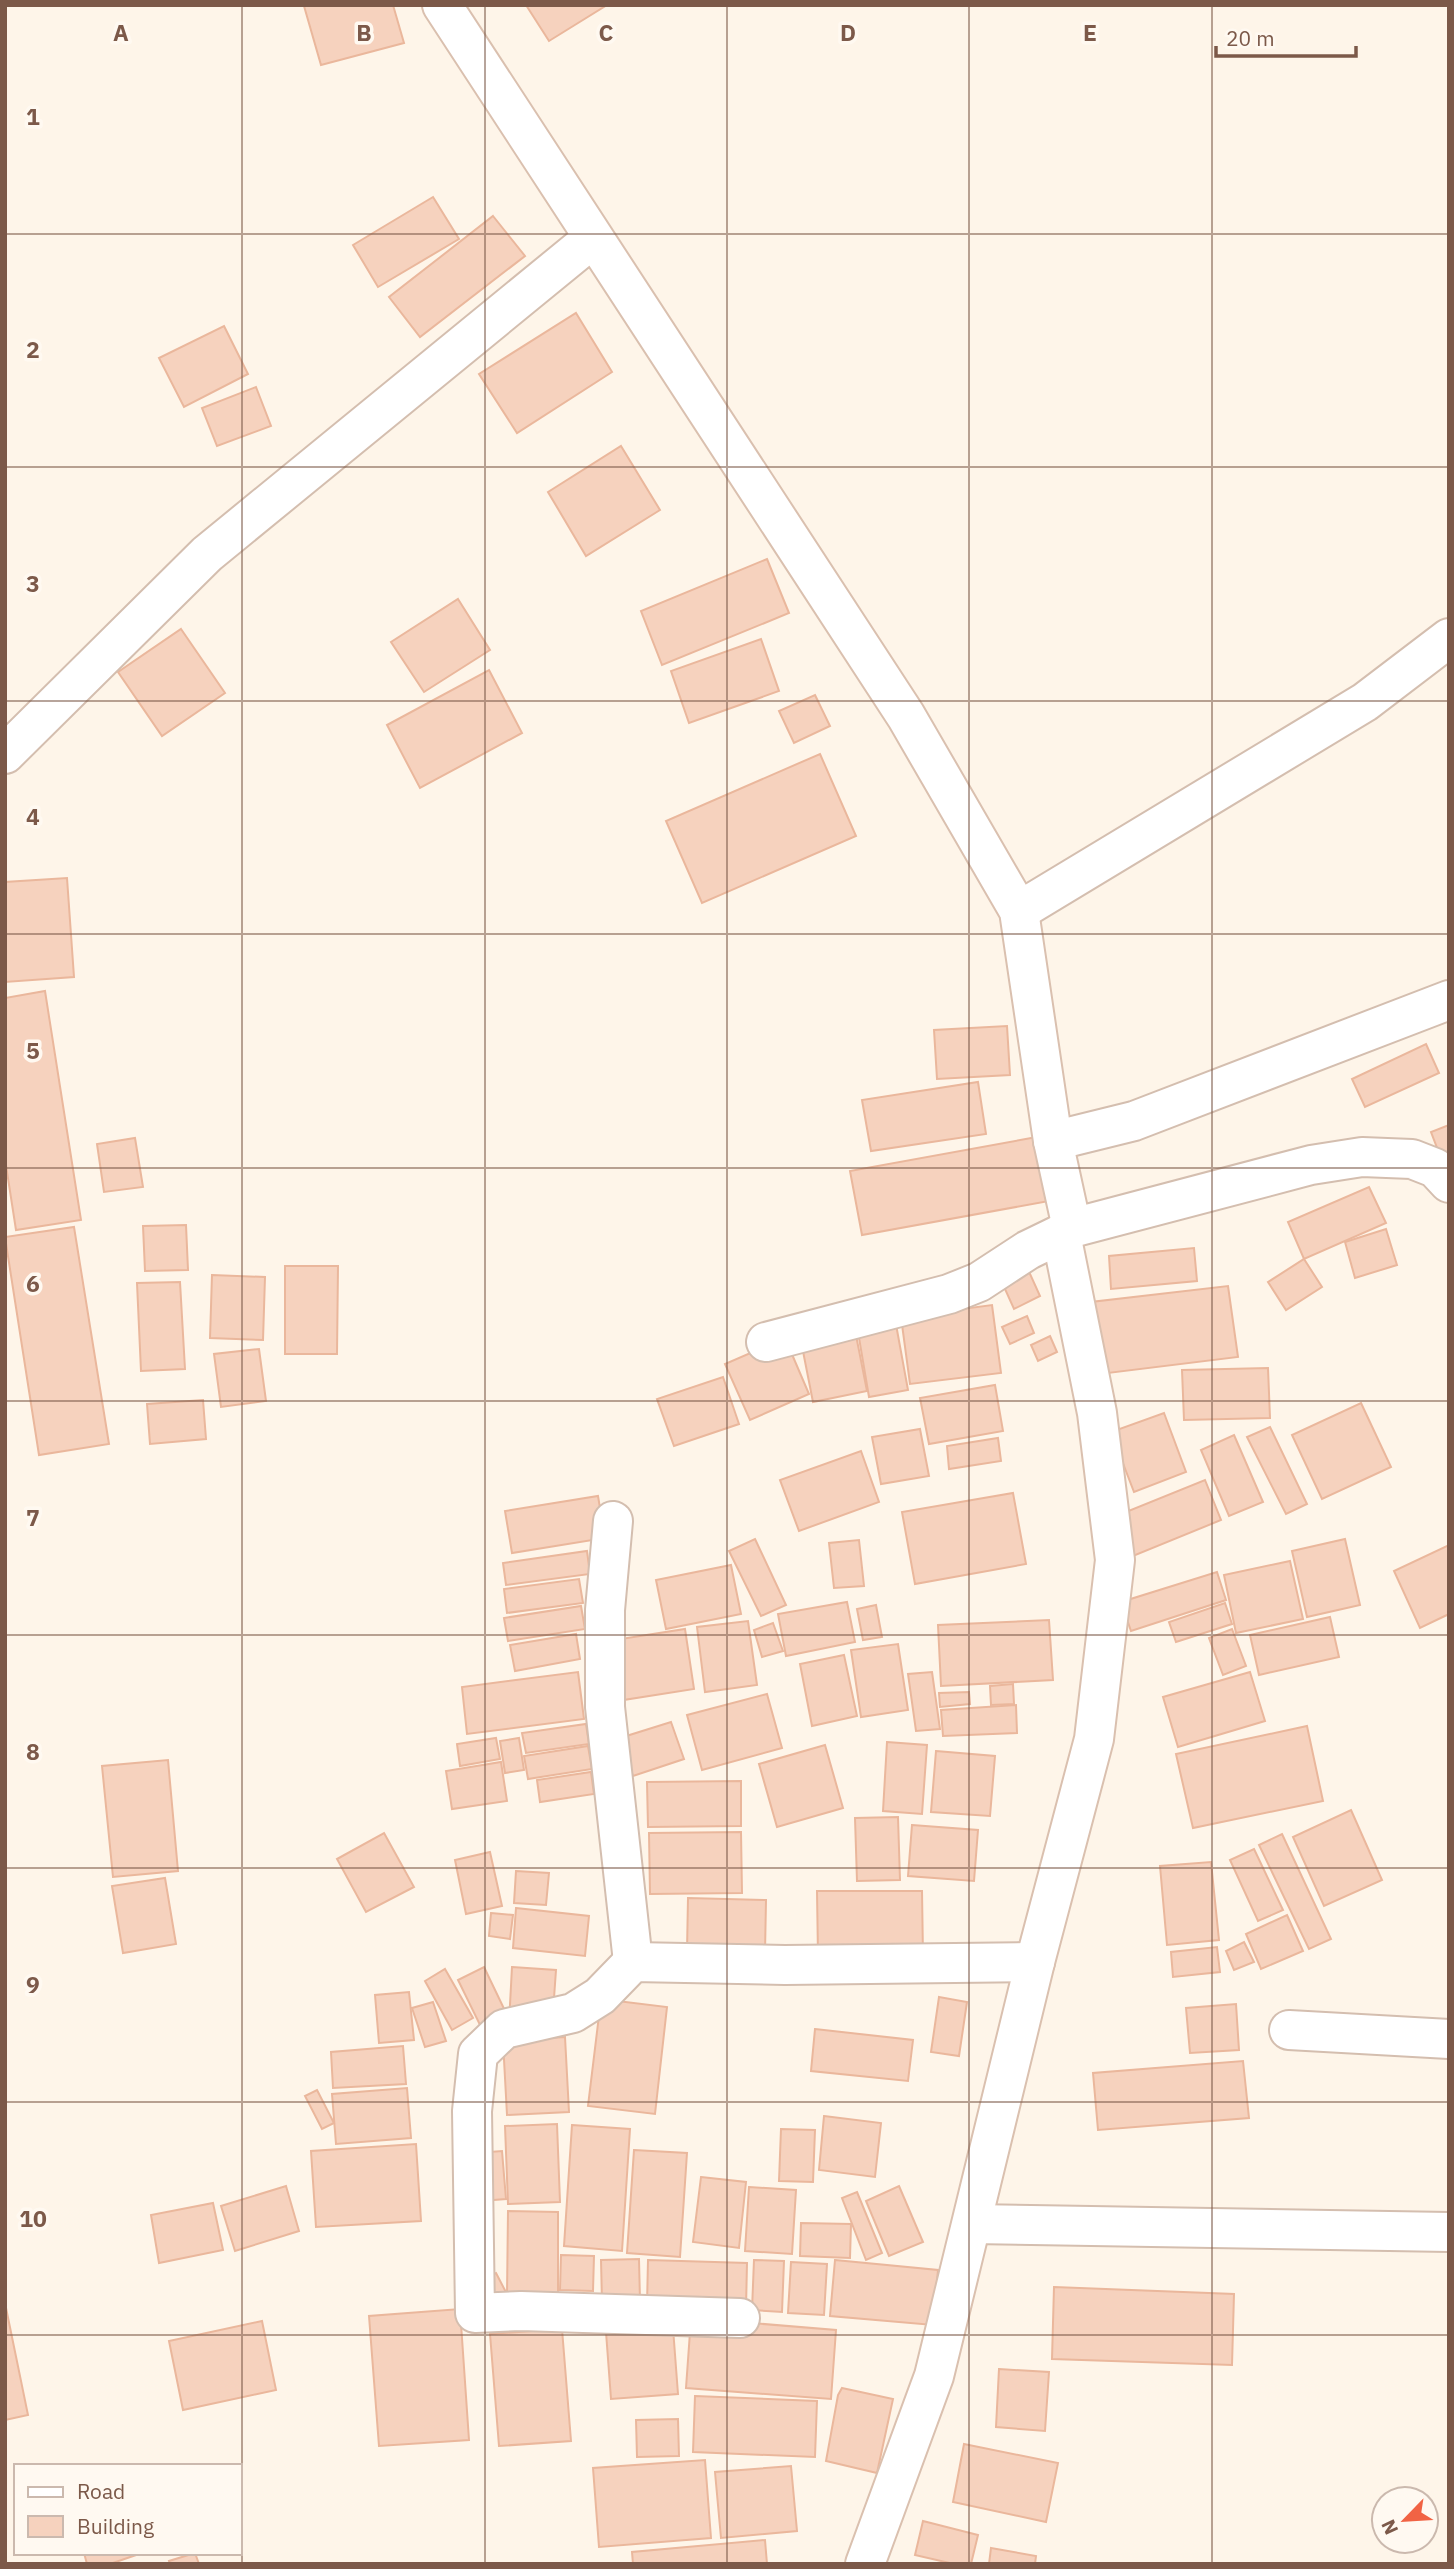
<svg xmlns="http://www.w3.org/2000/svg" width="1454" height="2569" viewBox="0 0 1454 2569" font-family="'IBM Plex Sans',sans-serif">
	<rect width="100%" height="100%" fill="#fef5e9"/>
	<g fill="#f6d2be" stroke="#eab79c" stroke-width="2">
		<path d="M393,5l11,38 -83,22 -17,-59z"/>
		<path d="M526,5h81l-58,36z"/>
		<path d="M433,197l26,42 -81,48 -25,-42z"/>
		<path d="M493,216l32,40 -105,81 -31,-40z"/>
		<path d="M576,313l36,59 -95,61 -38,-59z"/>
		<path d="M224,326l24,48 -64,33 -25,-49z"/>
		<path d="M256,387l15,39 -54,20 -15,-38z"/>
		<path d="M621,446l39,64 -74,46 -38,-64z"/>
		<path d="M767,559l22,54 -127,52 -21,-54z"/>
		<path d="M458,599l32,51 -66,42 -33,-50z"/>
		<path d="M181,629l44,64 -63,43 -44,-64z"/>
		<path d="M761,639l18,52 -90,32 -18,-52z"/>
		<path d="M489,670l33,63 -102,55 -33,-63z"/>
		<path d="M815,695l15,31 -36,17 -15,-32z"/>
		<path d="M820,754l36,82 -154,67 -36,-82z"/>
		<path d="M67,878l7,99 -69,5v-100z"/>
		<path d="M45,991l36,229 -65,10 -11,-71v-161z"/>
		<path d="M1007,1026l3,49 -73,4 -3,-49z"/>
		<path d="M1426,1044l13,29 -74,34 -13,-28z"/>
		<path d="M978,1082l8,52 -115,17 -9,-51z"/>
		<path d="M1449,1125v54l-18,-47z"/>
		<path d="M1048,1135l12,64 -198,36 -12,-64z"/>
		<path d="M135,1138l8,49 -39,5 -7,-48z"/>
		<path d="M1369,1187l17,36 -82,36 -16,-37z"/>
		<path d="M186,1225l2,45 -43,1 -2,-45z"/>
		<path d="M74,1227l35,217 -70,11 -34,-218z"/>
		<path d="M1386,1229l11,36 -42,13 -10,-36z"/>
		<path d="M1194,1248l3,33 -86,8 -2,-33z"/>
		<path d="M1304,1259l18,28 -36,23 -18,-28z"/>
		<path d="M1026,1265l14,31 -26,13 -14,-31z"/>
		<path d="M285,1266h53l-1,88h-52z"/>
		<path d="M212,1275l53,2 -2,63 -53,-2z"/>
		<path d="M180,1282l5,87 -44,2 -4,-88z"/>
		<path d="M1228,1286l10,71 -138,17 -9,-72z"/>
		<path d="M992,1305l9,68 -91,11 -9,-67z"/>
		<path d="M1027,1316l7,17 -24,11 -8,-17z"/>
		<path d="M895,1319l13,71 -39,7 -12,-71z"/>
		<path d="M854,1325l13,66 -54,11 -13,-66z"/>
		<path d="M1050,1336l7,16 -19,9 -7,-16z"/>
		<path d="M785,1338l24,56 -59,26 -25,-56z"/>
		<path d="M259,1349l7,52 -45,6 -7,-53z"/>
		<path d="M1268,1368l2,50 -86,2 -2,-50z"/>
		<path d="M723,1377l16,47 -65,22 -17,-47z"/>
		<path d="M995,1385l8,46 -74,13 -9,-46z"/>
		<path d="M203,1400l3,39 -56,5 -3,-40z"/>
		<path d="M1361,1403l30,64 -69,32 -30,-64z"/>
		<path d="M1164,1413l22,59 -52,20 -23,-60z"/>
		<path d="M1270,1427l37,77 -21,10 -39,-77z"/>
		<path d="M920,1429l9,47 -48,8 -9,-47z"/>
		<path d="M1234,1435l29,67 -34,14 -28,-66z"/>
		<path d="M998,1438l3,23 -52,8 -2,-23z"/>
		<path d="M861,1451l18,51 -80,29 -19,-51z"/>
		<path d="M1205,1480l16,40 -88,36 -17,-40z"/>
		<path d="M1013,1493l13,71 -111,20 -13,-72z"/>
		<path d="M598,1496l7,42 -93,15 -7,-42z"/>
		<path d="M755,1539l31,66 -25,11 -32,-65z"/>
		<path d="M1345,1539l15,66 -53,12 -15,-66z"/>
		<path d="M859,1540l5,46 -30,2 -5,-45z"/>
		<path d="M1449,1545v69l-29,14 -26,-57z"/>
		<path d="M587,1551l3,23 -84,11 -3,-22z"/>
		<path d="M1290,1561l13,58 -67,14 -12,-58z"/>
		<path d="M731,1565l10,49 -75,15 -10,-49z"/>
		<path d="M1217,1572l9,28 -95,31 -10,-29z"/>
		<path d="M579,1579l4,24 -76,10 -3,-24z"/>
		<path d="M847,1602l8,40 -69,14 -8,-42z"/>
		<path d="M1225,1603l7,21 -56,18 -7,-20z"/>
		<path d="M876,1605l6,32 -19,3 -6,-31z"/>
		<path d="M581,1606l4,23 -77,12 -4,-23z"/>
		<path d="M1330,1617l9,40 -80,18 -9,-40z"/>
		<path d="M1049,1620l4,60 -112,6 -3,-61z"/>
		<path d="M748,1621l9,64 -52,7 -8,-65z"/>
		<path d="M773,1623l10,28 -21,6 -8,-27z"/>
		<path d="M685,1629l9,60 -77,12 -9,-60z"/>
		<path d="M1232,1629l14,37 -23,9 -14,-37z"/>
		<path d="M576,1634l4,25 -65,12 -5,-26z"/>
		<path d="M898,1644l10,66 -47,7 -10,-67z"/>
		<path d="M844,1655l13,61 -45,10 -12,-62z"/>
		<path d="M578,1672l6,47 -117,15 -5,-47z"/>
		<path d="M932,1672l8,57 -24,2 -8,-57z"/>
		<path d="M1250,1672l15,49 -87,26 -15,-50z"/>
		<path d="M1013,1684l1,20 -23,1 -1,-19z"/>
		<path d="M969,1692l1,12 -30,3 -1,-14z"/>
		<path d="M767,1694l15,54 -80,22 -15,-55z"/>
		<path d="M1016,1705l1,28 -74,3 -2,-26z"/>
		<path d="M671,1722l13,37 -51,17 -13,-38z"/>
		<path d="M586,1724l3,20 -63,9 -4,-20z"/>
		<path d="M1307,1726l16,75 -130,27 -17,-74z"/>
		<path d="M496,1738l4,21 -40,7 -3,-22z"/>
		<path d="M519,1738l5,32 -19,3 -5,-32z"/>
		<path d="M887,1742l40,3 -5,69 -39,-3z"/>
		<path d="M825,1745l18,63 -66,19 -18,-63z"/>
		<path d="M588,1746l4,23 -64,10 -4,-23z"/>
		<path d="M936,1751l59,5 -5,60 -59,-4z"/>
		<path d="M168,1760l10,111 -65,6 -11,-111z"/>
		<path d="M501,1762l6,39 -55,8 -6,-38z"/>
		<path d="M591,1772l3,22 -54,8 -3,-22z"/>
		<path d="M741,1781v45l-93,1 -1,-45z"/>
		<path d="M1351,1810l31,70 -58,26 -31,-69z"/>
		<path d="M898,1817l2,63 -43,1 -2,-63z"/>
		<path d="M912,1825l66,5 -4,51 -66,-5z"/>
		<path d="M741,1832l1,61 -92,1 -1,-61z"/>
		<path d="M384,1833l30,54 -48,25 -29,-53z"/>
		<path d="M1282,1834l49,105 -22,10 -50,-104z"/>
		<path d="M1254,1849l29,61 -25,11 -28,-61z"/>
		<path d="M490,1852l12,54 -36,8 -11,-54z"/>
		<path d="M1211,1862l8,78 -52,5 -7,-79z"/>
		<path d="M516,1871l33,2 -3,32 -32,-2z"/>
		<path d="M165,1878l11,66 -53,9 -11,-67z"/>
		<path d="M817,1891h105l1,65h-105z"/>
		<path d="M688,1898l78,2 -1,53 -78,-2z"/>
		<path d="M516,1908l73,8 -4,40 -72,-8z"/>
		<path d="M491,1913l22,2 -3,24 -21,-3z"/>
		<path d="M1287,1915l16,36 -42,18 -15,-35z"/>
		<path d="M1244,1942l10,20 -20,8 -8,-19z"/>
		<path d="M1217,1947l3,25 -47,5 -2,-25z"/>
		<path d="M484,1967l24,50 -26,12 -24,-49z"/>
		<path d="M512,1967l44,3 -4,56 -43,-3z"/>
		<path d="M445,1969l28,49 -21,12 -27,-49z"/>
		<path d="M409,1992l5,48 -35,3 -4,-48z"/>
		<path d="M939,1997l28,5 -8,54 -28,-4z"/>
		<path d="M601,1999l66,8 -12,107 -67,-8z"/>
		<path d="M433,2002l13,39 -21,6 -13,-39z"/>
		<path d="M1236,2004l3,46 -49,3 -4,-45z"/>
		<path d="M815,2029l98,11 -5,41 -97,-10z"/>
		<path d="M565,2037l4,75 -62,3 -4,-74z"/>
		<path d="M403,2046l3,38 -73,4 -2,-36z"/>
		<path d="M1243,2061l6,57 -151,12 -5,-57z"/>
		<path d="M407,2088l4,50 -75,6 -4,-50z"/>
		<path d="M317,2090l17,33 -12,6 -17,-33z"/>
		<path d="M824,2116l57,7 -6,54 -56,-7z"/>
		<path d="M557,2124l3,78 -52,2 -3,-78z"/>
		<path d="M572,2125l58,4 -8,122 -58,-5z"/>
		<path d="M781,2129l34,1 -2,52 -34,-1z"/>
		<path d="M416,2144l5,77 -105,6 -5,-76z"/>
		<path d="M634,2150l53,3 -7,104 -53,-4z"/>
		<path d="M502,2151l4,48 -25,2 -4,-48z"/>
		<path d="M701,2177l45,5 -7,66 -46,-6z"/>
		<path d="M286,2186l13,45 -64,20 -14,-45z"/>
		<path d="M899,2186l24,56 -34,14 -23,-55z"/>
		<path d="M749,2187l47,3 -4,64 -47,-3z"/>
		<path d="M857,2192l25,61 -16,7 -24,-62z"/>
		<path d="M213,2203l10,47 -64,13 -8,-48z"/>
		<path d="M508,2211l50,1v84l-51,-1z"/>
		<path d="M801,2223l50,1 -1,34 -50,-2z"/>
		<path d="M561,2255l33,1 -1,35 -33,-1z"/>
		<path d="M639,2259l1,42 -38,1 -1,-42z"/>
		<path d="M648,2260l99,3 -1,45 -99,-3z"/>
		<path d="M754,2260l30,1 -2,51 -30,-2z"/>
		<path d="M835,2260l103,10 -5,55 -103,-9z"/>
		<path d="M791,2262l36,2 -3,51 -36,-2z"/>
		<path d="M496,2273l13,25 -18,9 -13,-25z"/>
		<path d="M1054,2287l180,7 -2,71 -180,-6z"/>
		<path d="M5,2303l23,112 -23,5z"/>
		<path d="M460,2309l9,131 -90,6 -10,-130z"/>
		<path d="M691,2318l145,12 -5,69 -145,-11z"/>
		<path d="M262,2321l14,69 -93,20 -14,-69z"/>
		<path d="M673,2328l5,66 -67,5 -5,-67z"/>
		<path d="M562,2329l9,112 -72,5 -9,-112z"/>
		<path d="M999,2369l50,3 -4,59 -49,-4z"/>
		<path d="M842,2388l51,11 -16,74 -51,-12 12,-66z"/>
		<path d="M695,2396l122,5 -2,56 -122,-5z"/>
		<path d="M678,2419l1,37 -42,1 -1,-37z"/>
		<path d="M964,2444l94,19 -12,59 -93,-20z"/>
		<path d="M705,2460l6,78 -112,9 -6,-79z"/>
		<path d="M791,2466l6,65 -76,7 -6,-66z"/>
		<path d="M923,2521l55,14 -7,29h-17l-39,-9z"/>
		<path d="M765,2540l2,24h-134l-1,-12z"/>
		<path d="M991,2548l45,8 -1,8h-46z"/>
		<path d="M84,2553h58l-32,11h-23z"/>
		<path d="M195,2553l4,11h-29l-1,-3z"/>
	</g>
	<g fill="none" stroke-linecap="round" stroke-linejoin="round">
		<g stroke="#d4beaf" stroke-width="42">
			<g id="street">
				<path d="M5,754l202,-200 385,-315"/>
				<path d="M1019,911l346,-209 84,-64"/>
				<path d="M1053,1141l81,-20 315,-121"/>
				<path d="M1072,1228l239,-63 51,-8 50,2 23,9 14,15"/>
				<path d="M766,1342l183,-48 30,-12 49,-32 33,-16"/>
				<path d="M613,1521l-8,89v97l28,255"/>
				<path d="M1289,2030l160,9"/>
				<path d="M972,2224l477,8"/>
				<path d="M740,2318l-219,-7 -46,2 -3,-202 6,-57 26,-25 69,-16 27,-17 33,-34 152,3 250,-3"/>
			</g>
		</g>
		<g stroke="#dac0af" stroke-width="42">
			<path id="secondary" d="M442,5l464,711 113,195 34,230 19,87 -11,6 36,179 18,147 -21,179 -59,223 -101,414 -69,188"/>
		</g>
		<use href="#street" stroke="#fff" stroke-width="38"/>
		<use href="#secondary" stroke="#fff" stroke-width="38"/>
	</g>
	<path fill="none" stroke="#7c5949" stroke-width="2" stroke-opacity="0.55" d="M242,5v2559M485,5v2559M727,5v2559M969,5v2559M1212,5v2559M5,234h1444M5,467h1444M5,701h1444M5,934h1444M5,1168h1444M5,1401h1444M5,1635h1444M5,1868h1444M5,2102h1444M5,2335h1444"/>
	<g font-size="23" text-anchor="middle" font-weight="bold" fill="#7c5949" stroke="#fff9f1" stroke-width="7" stroke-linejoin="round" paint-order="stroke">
		<text x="121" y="41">A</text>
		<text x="364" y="41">B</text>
		<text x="606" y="41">C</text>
		<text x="848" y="41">D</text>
		<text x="1090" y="41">E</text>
		<text x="33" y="125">1</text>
		<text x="33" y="358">2</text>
		<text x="33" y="592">3</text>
		<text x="33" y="825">4</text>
		<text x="33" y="1059">5</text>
		<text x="33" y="1292">6</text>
		<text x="33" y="1526">7</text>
		<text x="33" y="1760">8</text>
		<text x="33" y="1993">9</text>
		<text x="33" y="2227">10</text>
	</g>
	<rect width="1454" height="2569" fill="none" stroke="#7c5949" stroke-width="14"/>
	<rect x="14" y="2464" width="228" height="91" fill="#fff9f1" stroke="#cbb9ae" stroke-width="2"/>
	<rect x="28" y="2487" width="35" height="10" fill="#ffffff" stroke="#cbb9ae" stroke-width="2"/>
	<text x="77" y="2499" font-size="21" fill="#7c5949">Road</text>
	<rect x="28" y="2516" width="35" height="21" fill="#f6d2be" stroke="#cbb9ae" stroke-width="2"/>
	<text x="77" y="2534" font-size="21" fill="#7c5949">Building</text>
	<g transform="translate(1405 2520) rotate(245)"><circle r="33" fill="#fff9f1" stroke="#cbb9ae" stroke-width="2"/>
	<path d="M0-5L12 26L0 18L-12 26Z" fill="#f16344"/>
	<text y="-10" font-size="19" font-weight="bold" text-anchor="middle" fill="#7c5949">N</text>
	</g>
	<path d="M1216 46v10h140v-10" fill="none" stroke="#7c5949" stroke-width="3.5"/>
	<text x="1226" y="46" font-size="21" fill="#7c5949" stroke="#fff9f1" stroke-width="5" paint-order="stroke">20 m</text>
</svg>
